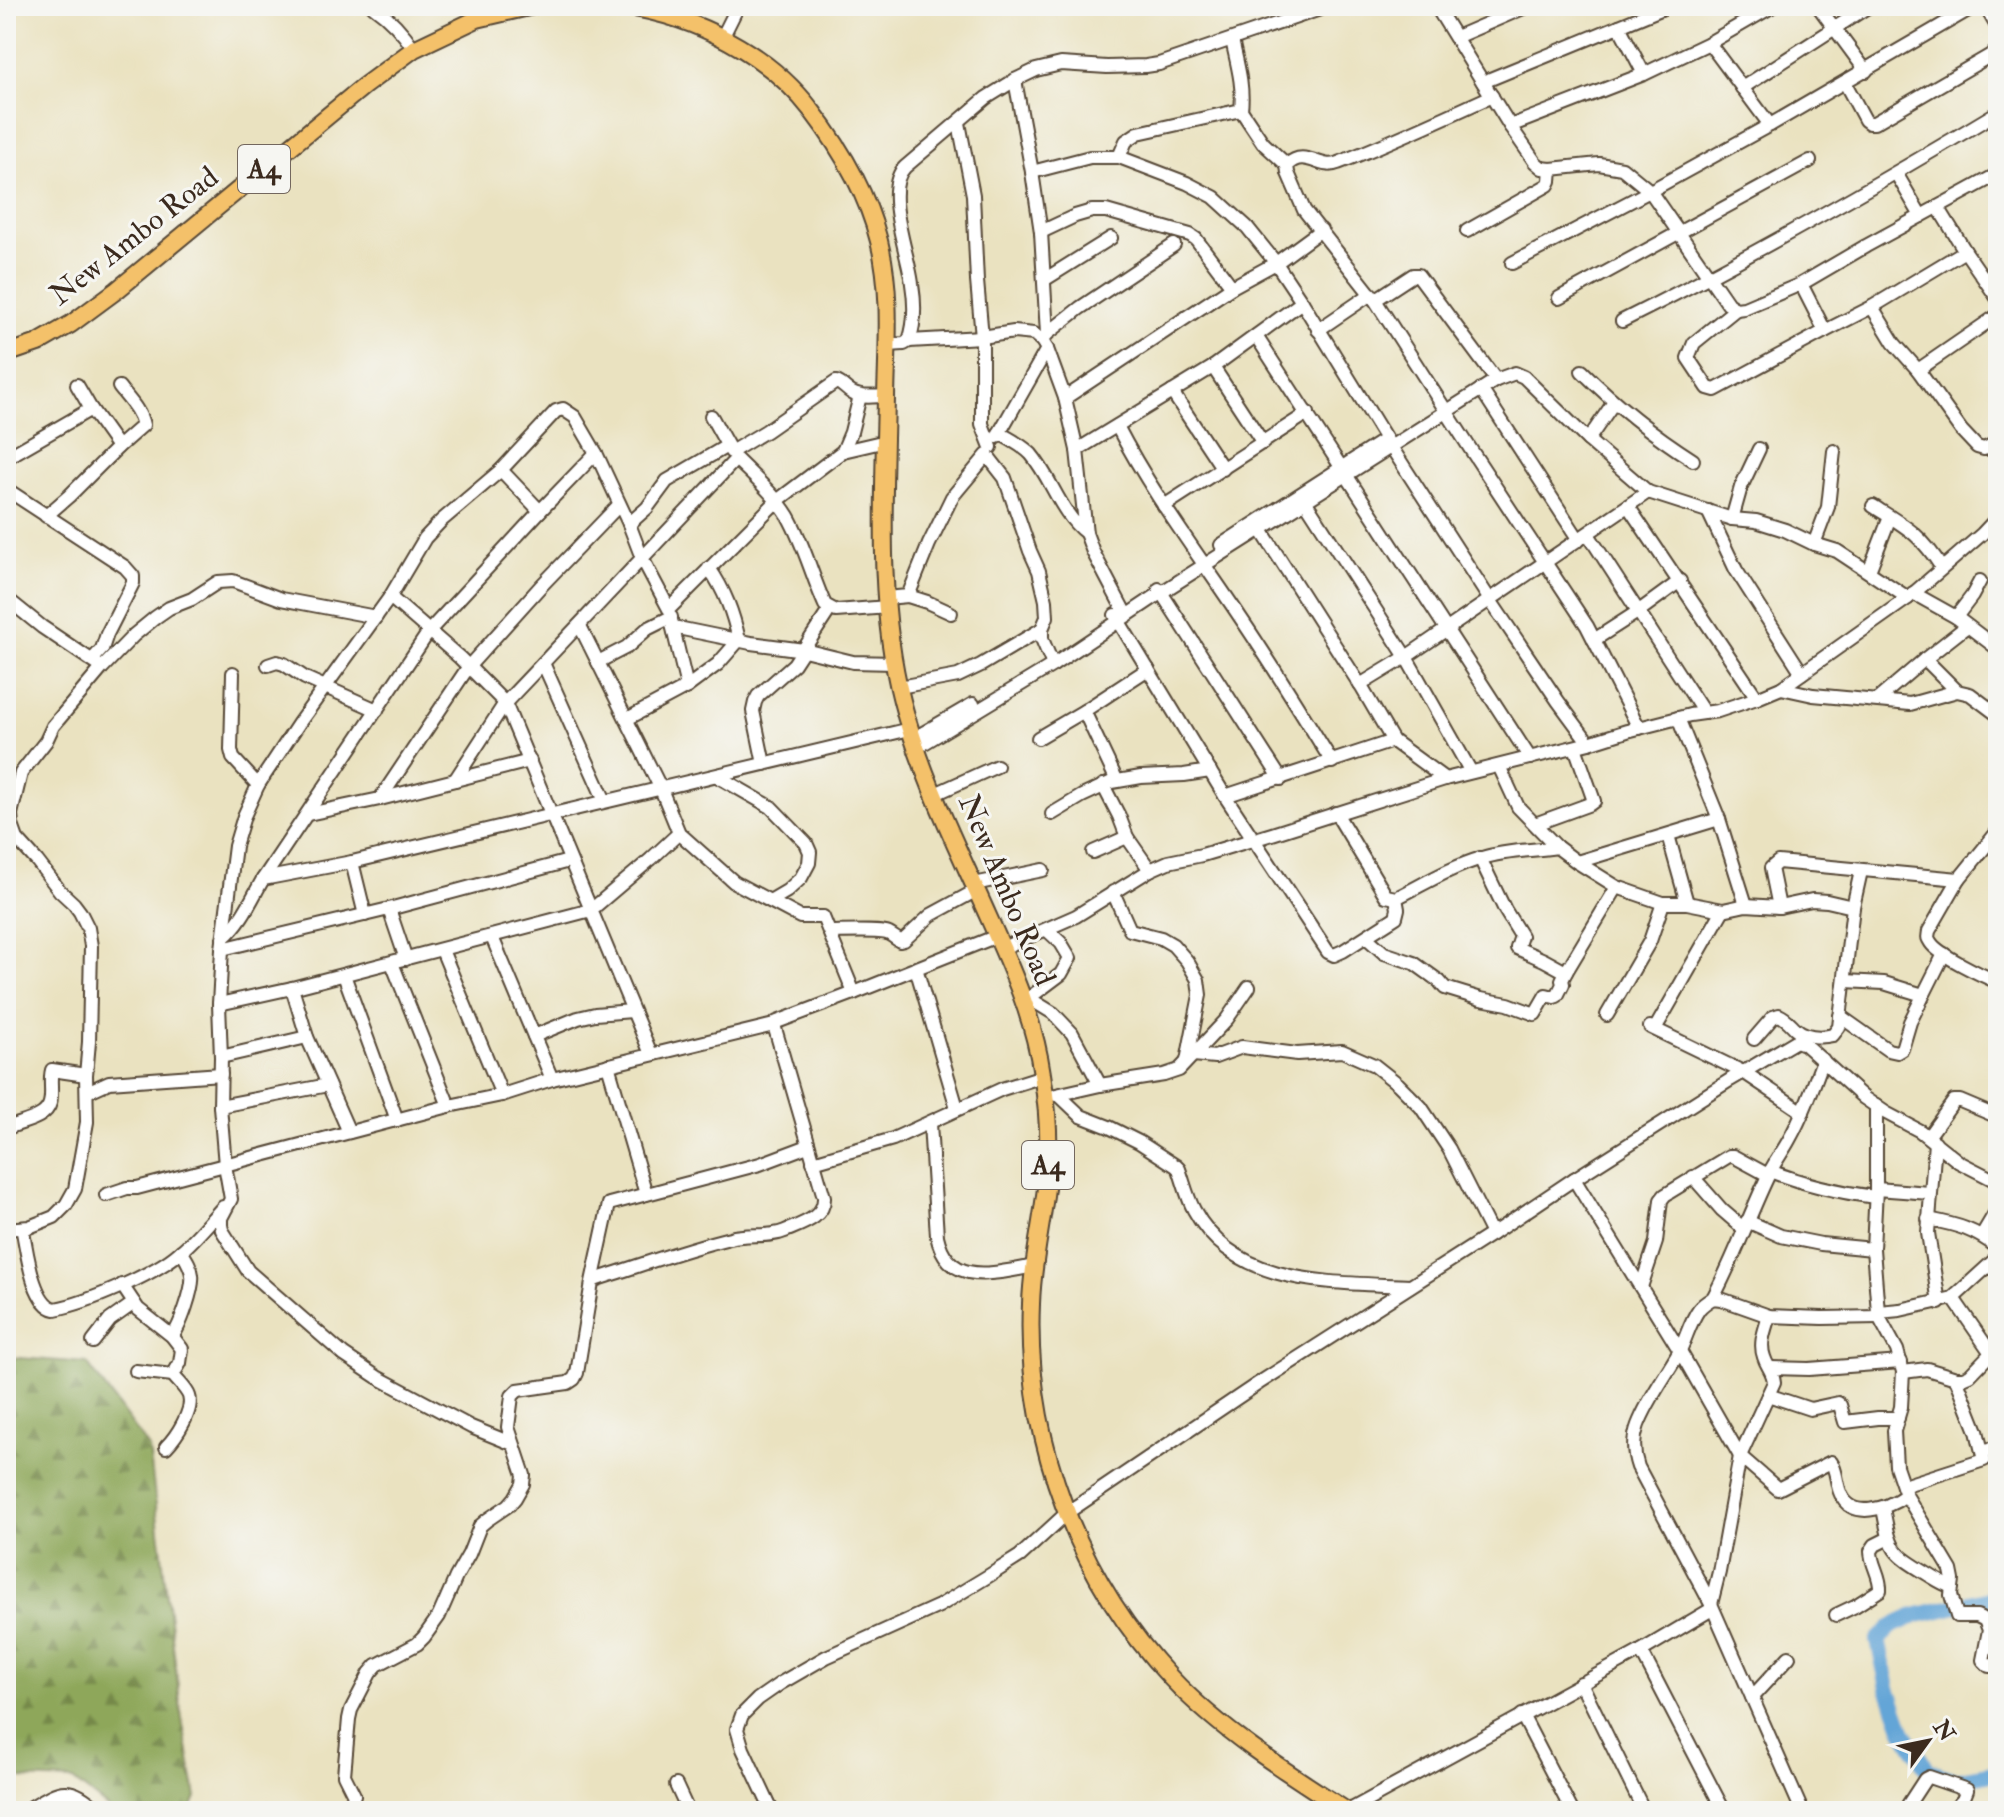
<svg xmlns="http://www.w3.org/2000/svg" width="2004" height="1817" viewBox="0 0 2004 1817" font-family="'IM FELL Double Pica',serif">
	<defs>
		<pattern id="forest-firs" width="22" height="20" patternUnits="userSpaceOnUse" patternTransform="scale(2)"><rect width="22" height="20" fill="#8ea75a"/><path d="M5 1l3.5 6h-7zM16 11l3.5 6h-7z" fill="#75884a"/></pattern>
	</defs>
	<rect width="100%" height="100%" fill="#f6f6f2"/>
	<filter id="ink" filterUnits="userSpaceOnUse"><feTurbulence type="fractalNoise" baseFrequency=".0125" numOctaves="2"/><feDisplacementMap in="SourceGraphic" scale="16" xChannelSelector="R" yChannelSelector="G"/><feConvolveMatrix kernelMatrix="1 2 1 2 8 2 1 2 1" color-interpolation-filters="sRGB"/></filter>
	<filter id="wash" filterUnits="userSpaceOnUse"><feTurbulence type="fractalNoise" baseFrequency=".006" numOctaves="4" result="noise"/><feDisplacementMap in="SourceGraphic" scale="32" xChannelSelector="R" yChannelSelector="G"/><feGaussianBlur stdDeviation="1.8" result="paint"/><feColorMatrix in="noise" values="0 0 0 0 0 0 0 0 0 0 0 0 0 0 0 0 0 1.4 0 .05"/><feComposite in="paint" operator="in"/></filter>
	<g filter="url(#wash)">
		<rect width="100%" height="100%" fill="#eae2c0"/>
		<path fill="url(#forest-firs)" stroke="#64683c" stroke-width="2" d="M6,1357l81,6 62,85 33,271 14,78 -6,14h-78l-39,-31 -54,-2 -10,-56 2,-70 -5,-23z"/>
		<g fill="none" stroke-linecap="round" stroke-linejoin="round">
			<path stroke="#63a5d7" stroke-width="16" d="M1998,1593l-4,4 -80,19 -22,10 -14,14 10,48 15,42 24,40 27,10 44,-8"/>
		</g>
	</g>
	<g filter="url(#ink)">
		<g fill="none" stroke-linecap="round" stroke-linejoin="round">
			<g stroke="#554636" stroke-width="16">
				<g id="minor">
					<path d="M373,6c17,12 30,26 41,43"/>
					<path d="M1436,6l74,120 25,36 7,6 9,1 48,-5 23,4 28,23 78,113 8,5 8,-1 57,-24 65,-38 132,-72"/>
					<path d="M1818,6l48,65"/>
					<path d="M1985,6l13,22"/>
					<path d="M1619,26l25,48"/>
					<path d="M1456,37l72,-31"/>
					<path d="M722,38l16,-32"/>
					<path d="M1232,40c5,23 12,46 9,70l22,33 24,22"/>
					<path d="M1015,80l17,92 9,60 6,102 -5,7"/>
					<path d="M1483,82l185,-76"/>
					<path d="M1845,83l20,37 4,3h5l124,-72"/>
					<path d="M1742,88l127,-82"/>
					<path d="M1492,96c-51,23 -102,47 -154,67 -19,8 -32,-16 -51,2l1,8 16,37 71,90 98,153 114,173 52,102"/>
					<path d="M959,123l14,72 4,86 5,56v87l9,23"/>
					<path d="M1770,125l-61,-82 64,-37"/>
					<path d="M1510,126l134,-52 65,-31"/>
					<path d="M1119,157l7,-16 12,-8 103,-23"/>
					<path d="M1032,172l58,-15h29l68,26 27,14 33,30 29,36 26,39 84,137 104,161 68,101 31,42"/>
					<path d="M1896,173l25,43"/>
					<path d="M1938,207l27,44 33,48"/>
					<path d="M1467,231l81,-46 2,-4 1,-12"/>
					<path d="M1041,232l34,-16 17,-5h14l84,24 6,4 36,48"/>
					<path d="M1512,263l138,-72 120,-66 205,-119"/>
					<path d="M1044,280l67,-42"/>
					<path d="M1801,284l24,47"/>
					<path d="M1559,298l251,-137"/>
					<path d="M1375,300l38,-25h5l78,105"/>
					<path d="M1872,307l22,36 24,27 43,60 16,17 7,2 14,-7"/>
					<path d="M1736,309l-42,34 -6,15 20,30 7,2 110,-59 47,-24 93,-56"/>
					<path d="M1622,321c129,-64 253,-135 376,-209"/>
					<path d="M1318,330l53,-36"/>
					<path d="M1047,334l33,-26 94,-63"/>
					<path d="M1256,336l274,422"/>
					<path d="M909,341c6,-17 6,-39 3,-57 -3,-29 -30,-95 -7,-117l81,-69 29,-18 21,-10 25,-6 46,3 39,-1 13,-2 170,-58"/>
					<path d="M888,345l16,-1 5,-3 73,-4 32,-5 20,2 8,7 5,8 18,49"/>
					<path d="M1213,367l50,76"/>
					<path d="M1918,370l80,-55"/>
					<path d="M1582,371c34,34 70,63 111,89"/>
					<path d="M77,385l14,24 27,38"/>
					<path d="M1481,389l98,151"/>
					<path d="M1172,392l51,77"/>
					<path d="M711,416l19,34"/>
					<path d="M1117,426c35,68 81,128 123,191 32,47 62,96 92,145"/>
					<path d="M999,433c11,6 23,12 32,21 21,25 29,59 55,79"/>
					<path d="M997,437l50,-88"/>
					<path d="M1588,440l26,-38"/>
					<path d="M1077,450l136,-83 89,-65"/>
					<path d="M843,451l8,-19 9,-36"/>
					<path d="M731,452l35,-21 70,-49c7,2 9,7 16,11 10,6 23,3 34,3"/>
					<path d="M6,458l85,-49"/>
					<path d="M501,470l39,41"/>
					<path d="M6,489l119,78 8,9v7l-26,51 -5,15 -9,10"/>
					<path d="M1302,496l104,161 65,115"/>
					<path d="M1164,506l144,-93"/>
					<path d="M1628,506l129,192"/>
					<path d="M1873,506c33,21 47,27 69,62"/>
					<path d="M1708,511l28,59 66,103"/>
					<path d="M46,516l23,-20 49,-49 25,-22c-3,-15 -15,-26 -24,-38"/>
					<path d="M1732,519l9,-32 18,-38"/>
					<path d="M629,524l18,-16 20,-27 60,-35"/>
					<path d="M1258,525l104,163 31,53 52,38"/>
					<path d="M1588,534l116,179"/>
					<path d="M1814,544l14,-37 6,-56"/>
					<path d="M1221,545l165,-106"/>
					<path d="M1869,571l21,-54"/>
					<path d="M1159,589l122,190"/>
					<path d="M1913,593l43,24 42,32"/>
					<path d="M908,596l19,6 24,11"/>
					<path d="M390,597l70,61 45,45 146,351"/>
					<path d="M6,598l36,29 55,37"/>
					<path d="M886,598l22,-2 21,-52 23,-47 35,-42 18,23 25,73 9,20 7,30 1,16 -5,12v10l11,26"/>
					<path d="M1123,609l-30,-57 -7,-19 -9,-83 -12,-52 167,-111 44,-24 45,-33"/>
					<path d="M1115,615l110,181 103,156 6,3 9,-4 53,-34 2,-8 -2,-11"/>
					<path d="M1956,617l16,-21 8,-15"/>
					<path d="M580,626l81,163 18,44 55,49 66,35h23l31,76"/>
					<path d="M673,627l78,16 53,7 49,12 41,1"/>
					<path d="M1594,640l45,-29 41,-30"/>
					<path d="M1925,659l32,32"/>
					<path d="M598,662l29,-15 20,-18 24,-12"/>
					<path d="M543,663l62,138"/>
					<path d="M268,665l9,-3 7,2 21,14 72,32"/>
					<path d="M233,673l-2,77 2,8 25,27"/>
					<path d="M1360,685l46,-28 242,-165"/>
					<path d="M687,687l31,-23 21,-24c-6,-27 -14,-49 -30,-72"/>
					<path d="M899,687l59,-11 23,-11 61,-36"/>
					<path d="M1781,688l32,7 97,9 47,-13 13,3 28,21"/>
					<path d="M1877,700l48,-41 42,-33"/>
					<path d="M1084,711l33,70"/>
					<path d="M1678,718l41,101 27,86"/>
					<path d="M627,719l60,-32 -16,-67"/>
					<path d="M1038,738l46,-27 64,-42"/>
					<path d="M913,739l60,-35"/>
					<path d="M916,748l137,-83 109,-73 334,-212 19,-7 9,4 64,63 60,52 84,27 24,2 29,9 29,14 23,7 71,47"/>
					<path d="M764,764l-11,-53 2,-9 3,-6 36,-32 36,-55"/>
					<path d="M1499,766l19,41 39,40 20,15 40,25 46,16h24l36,7 23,-5 33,2 33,-7 15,1 26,6"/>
					<path d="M717,776l54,31 35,36 4,9 -1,11 -8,15 -14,13 -17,10"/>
					<path d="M455,780l50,-77 231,-244c18,18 39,36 52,57 16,28 24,60 37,89l11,6 52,-4"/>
					<path d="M1103,785l16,31 8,21 23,33"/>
					<path d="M935,794l62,-28"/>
					<path d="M1225,796l168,-55"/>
					<path d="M380,799l89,-133 71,-79 79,-82"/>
					<path d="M1336,813l50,83 10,2c28,-14 55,-31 86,-40 25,-8 49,-7 75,-11"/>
					<path d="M308,814l72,-15 150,-38"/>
					<path d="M1052,814l30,-18 30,-14 29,-5 43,-2 26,-4"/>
					<path d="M1535,824l55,-20 4,-3 -19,-54"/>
					<path d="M1998,831l-39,48 -30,52c-1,7 -2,6 2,12 8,12 52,33 67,39"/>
					<path d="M1668,835l19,68"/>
					<path d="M1093,852l34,-15"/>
					<path d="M1480,858l25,52 16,26 -4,12 27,12 22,12"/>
					<path d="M352,862l13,53"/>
					<path d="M1577,862l142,-43"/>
					<path d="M263,879l89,-17 558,-133"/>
					<path d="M974,884l69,-14"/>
					<path d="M1113,892l17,38 31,8 12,7 14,16 11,19 2,15 -13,66"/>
					<path d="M1779,907l-8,-39 7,-6 181,17"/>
					<path d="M389,909l17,50"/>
					<path d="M830,932c11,0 52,-2 59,2 4,2 7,5 11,7l4,-1 27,-25 46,-25"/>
					<path d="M492,937l60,142"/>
					<path d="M1366,937l18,16 30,10 25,18 6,7 36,11 27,5 27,10 11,-19 8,2 3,-1 6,-12 -1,-4 4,-8 51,-85"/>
					<path d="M223,938c19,-16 28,-38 40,-59l167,-249 110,-119 56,-58"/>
					<path d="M1003,948l73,-32 74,-46 18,-8 34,-7 70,-21 173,-55 144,-36 38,-12 63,-16 28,-4 39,-13 24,-10 127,-90 74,-64 16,-17"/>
					<path d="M222,949l167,-40 180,-48"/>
					<path d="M442,950l60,145"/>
					<path d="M392,963l57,143"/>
					<path d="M916,968l41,140"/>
					<path d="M344,975l53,145"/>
					<path d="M1845,981l39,2 39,12"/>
					<path d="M292,988l15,49 42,95"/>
					<path d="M1022,994l31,19 19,20 28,52"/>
					<path d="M1029,998l32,-24 9,-16 -9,-15 -14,-13"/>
					<path d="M219,1004l73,-16 299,-78 60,-51 28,-26"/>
					<path d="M1607,1015l43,-74 13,-38"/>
					<path d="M1840,1016l48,34 9,2 5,-3 8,-27 34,-68"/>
					<path d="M1650,1027l95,46 58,39"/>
					<path d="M1655,1029l68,-119"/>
					<path d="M534,1036l44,-18 17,-4 37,-3"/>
					<path d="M1754,1039l19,-22 6,-2c7,3 10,7 16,13 10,9 25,10 38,7l6,-8 14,-120 8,-36"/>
					<path d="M1193,1055l22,2 27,-10 55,7 45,-3 32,14 24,19 23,23 28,42 43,85"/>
					<path d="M221,1057l86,-20"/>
					<path d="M608,1065l38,129"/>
					<path d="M87,1092l22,-10 112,-8"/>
					<path d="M1056,1095l44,-10 64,-10 15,-5 48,-51 22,-32"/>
					<path d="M1059,1095l22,21 28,11 30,15 37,24 3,3c5,14 8,28 15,41 42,78 140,72 216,76"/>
					<path d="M220,1106l108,-21"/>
					<path d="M1876,1106v83l-3,60 5,63 1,5 18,33 6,22 -2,35 -7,24 2,35 10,29 45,75 2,10 -2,15 6,21h20l8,4 4,10 -6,30 6,6h9"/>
					<path d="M930,1123l7,113c12,53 59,36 99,30"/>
					<path d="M6,1129c12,-7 40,-9 44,-26 3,-10 -1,-23 2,-33l34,5"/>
					<path d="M1928,1137l26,-36h6l38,16"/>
					<path d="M1935,1142l-7,91 11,70"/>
					<path d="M813,1162l80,-23 109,-50 41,-13"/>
					<path d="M1770,1171c36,14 67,21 105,26"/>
					<path d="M1693,1177l29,33 22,19"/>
					<path d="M1574,1179l156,-99 66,-39 8,3 60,54 22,15 34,18 39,31 39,20"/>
					<path d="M1876,1189l54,4"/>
					<path d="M106,1195l21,-7h10l312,-82 53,-11 50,-16 222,-54 3,-3 77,-29 143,-57"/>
					<path d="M1928,1219c30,6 46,10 70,29"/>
					<path d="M1747,1221l34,15 40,8 52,5"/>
					<path d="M6,1229l23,-2 25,-10 12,-12 9,-16 12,-67 -1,-47 3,-33 2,-96 -3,-18 -8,-16 -6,-8 -14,-13 -23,-30 -20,-22 -5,-14 -1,-11 10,-41 25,-32 7,-15 49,-58 32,-33 22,-18 13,-9 23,-9 26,-17 15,-1 48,18 95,18"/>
					<path d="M23,1232c4,20 10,72 32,77 32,-6 101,-35 125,-57 16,-13 29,-30 43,-45"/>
					<path d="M1982,1235l16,-27"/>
					<path d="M594,1280c45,-14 90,-31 136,-42 18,-5 39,0 55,-7 16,-7 40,-13 39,-34l-50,-172"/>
					<path d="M122,1285l16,24 34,27 10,13 -2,14 -7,12c5,7 13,13 16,21 5,14 -13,41 -23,51"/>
					<path d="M1641,1287l15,-45 5,-42 4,-5 64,-39h4l35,19"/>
					<path d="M1713,1298c21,-39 35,-80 54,-120 6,-14 15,-25 22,-38 14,-25 24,-53 34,-80"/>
					<path d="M1953,1298l38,55"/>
					<path d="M1878,1312l22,-2 53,-12 45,-41"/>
					<path d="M172,1336c8,-8 22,-49 20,-61 -1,-9 -6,-16 -11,-24"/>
					<path d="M93,1342l17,-22 24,-17"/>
					<path d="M1771,1368l38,1 92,-7"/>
					<path d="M136,1371l37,4"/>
					<path d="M1903,1372l24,-3 29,9h7l7,-3 28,-29"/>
					<path d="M1768,1395l42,14 28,-6 2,2 5,17 33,-4h20"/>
					<path d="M513,1444l-42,-17 -94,-50 -33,-22 -96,-84 -26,-41 -1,-5v-7l10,-19 -6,-34 -5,-59 1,-49 -2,-53 3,-55 13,-103 9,-30 14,-31 41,-62 91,-126 35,-59 16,-17 60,-51 55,-59 7,-2 12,8 21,36 33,71 13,34 27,51 108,-108 66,-50 43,-10"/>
					<path d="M1984,1453l14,-8"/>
					<path d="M1903,1486l81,-26 -7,-29 -21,-53"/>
					<path d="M1883,1508c8,43 8,44 46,67 8,5 14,9 23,12"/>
					<path d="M1711,1604l8,-32 21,-116 34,-74c-1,-11 -7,-15 -10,-25 -5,-14 1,-27 5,-41"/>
					<path d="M1836,1615l19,-9 25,-16c1,-14 -9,-25 -9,-39l4,-6 14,-7"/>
					<path d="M1641,1651l83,160"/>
					<path d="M1581,1683l63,128"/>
					<path d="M1752,1697l37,-40"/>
					<path d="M1522,1715l50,96"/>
					<path d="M676,1785l12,26"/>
					<path d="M1908,1805l17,-26 4,-2 38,13 -4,10 -10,11"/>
					<path d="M25,1811c33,-20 42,-30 74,0"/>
					<path d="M345,1811l4,-5 5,-11 -10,-20 5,-56 2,-9 19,-37 7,-8 40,-21 7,-7 15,-21 17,-39 13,-23 11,-28 7,-6 22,-15 6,-7 8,-14 1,-9 -16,-48 4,-31 6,-6 50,-7 6,-4 3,-6 15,-91 17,-78 151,-40 48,-18"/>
					<path d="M772,1811l-29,-62 -6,-20 5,-14 16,-16 23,-16 45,-26 113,-51 51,-31 30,-19 48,-44 191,-129 233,-149 82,-55 106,172 60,105 38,33 53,-27c6,9 5,20 9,30 10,30 48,16 66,3"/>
					<path d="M1348,1811l293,-160 71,-42"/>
					<path d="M1802,1811l-91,-207 -73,-137c-5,-14 -5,-29 0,-42 10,-26 27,-48 40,-71 8,-14 11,-31 21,-45 4,-5 9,-8 14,-11l8,1 48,17 53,2 57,-1"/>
				</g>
			</g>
			<g stroke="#554636" stroke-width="20">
				<g id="major">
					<path d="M624,6c72,11 144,47 188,105 30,39 55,82 67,130 13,52 8,104 7,157 -2,100 -9,206 16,303 19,75 55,145 86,215 23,51 46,102 54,158 6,35 8,70 5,105 -4,41 -15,83 -16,125 -6,136 47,275 140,374 50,53 115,94 176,133"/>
					<path d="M6,354l32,-11 33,-19 46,-34 247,-204 50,-37 63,-30 56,-13"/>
				</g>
			</g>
			<use href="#minor" stroke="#fff" stroke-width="12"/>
			<use href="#major" stroke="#f4c16b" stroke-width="16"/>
		</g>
	</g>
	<g text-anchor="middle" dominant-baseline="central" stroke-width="6" stroke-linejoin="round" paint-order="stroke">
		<g fill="#f6f6f2" stroke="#73675e" stroke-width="2">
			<rect x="238" y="145" width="52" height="48" rx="6"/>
			<rect x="1022" y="1141" width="52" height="48" rx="6"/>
		</g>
		<g font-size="28" font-weight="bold" fill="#3b2a1e">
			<text x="264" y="169">A4</text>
			<text x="1048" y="1165">A4</text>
		</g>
		<g font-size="30" fill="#3b2a1e" stroke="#f6f6f2">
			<text transform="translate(134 236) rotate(-38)">New Ambo Road</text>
			<text transform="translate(1007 890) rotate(67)">New Ambo Road</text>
		</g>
	</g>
	<rect width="2004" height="1817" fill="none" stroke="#f6f6f2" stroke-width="32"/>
	<g transform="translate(1928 1741) rotate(57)" stroke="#f6f6f2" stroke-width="6" paint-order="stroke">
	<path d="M0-6L14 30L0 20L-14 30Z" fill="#3b2a1e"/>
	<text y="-12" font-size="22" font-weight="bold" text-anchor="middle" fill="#3b2a1e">N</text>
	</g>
</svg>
